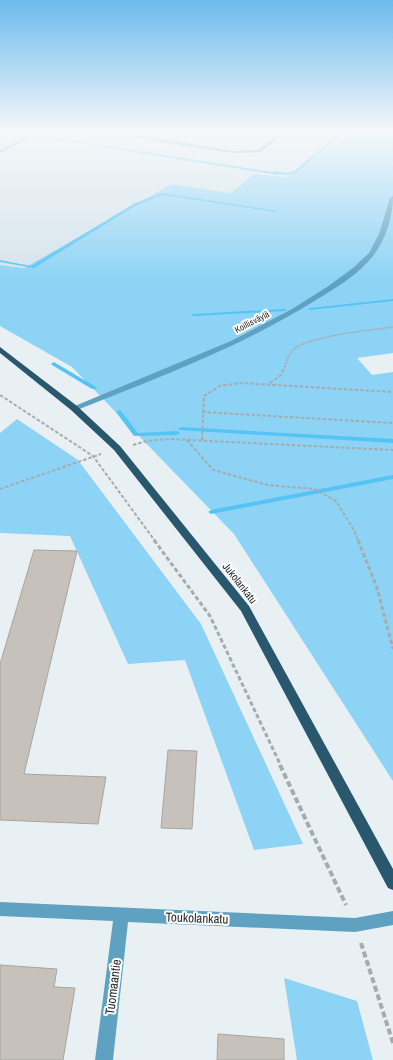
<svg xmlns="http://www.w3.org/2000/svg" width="393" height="1060" viewBox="0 0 393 1060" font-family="'Archivo Narrow',sans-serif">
	<rect width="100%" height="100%" fill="#e9f0f4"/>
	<path fill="#d4e3eb" d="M0,131h353l-65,46 -34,-3 -23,19 -61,-9 -146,84 -24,-3z"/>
	<g fill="#8dd3f5">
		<path d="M353,131h40v222l-36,5 15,17 21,-3v409l-159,-247 -162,-167 -72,-41v-61l24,3 147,-84 60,9 23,-19 34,3z"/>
		<path d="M17,419l61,41 123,164 102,220 -49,6 -69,-190 -57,4 -58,-128 -70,-3v-100z"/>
		<path d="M284,978l73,23 16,59h-76z"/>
	</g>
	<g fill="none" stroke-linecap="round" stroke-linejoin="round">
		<g fill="#55c3f4" fill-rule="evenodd">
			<path d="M12,131l12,2 2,1 -2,1 -11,-2z"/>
			<path d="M342,131h4l-50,42 -9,2 -7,-1 -2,1 -231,-37 2,-1 223,35 2,-1 13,2 7,-2z"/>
			<path d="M163,193l114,18 -2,1 -112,-17 -26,10 -103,63 -34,-6v-2l31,6 104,-63z"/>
			<path d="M393,299v2l-83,9 -2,-1 2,-1z"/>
			<path d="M284,309h2v2l-93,5 -2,-1 2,-1z"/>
			<path d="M54,362l42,25 1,1 -1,1h-4l-40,-24 -1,-1z"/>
			<path d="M119,410l2,1 17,22 39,-2 3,2 -3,2 -43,1 -18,-24z"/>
			<path d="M181,427l212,12v4l-214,-13 -1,-1z"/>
			<path d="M393,475v4l-182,35 -3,-2 3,-2z"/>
		</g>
	</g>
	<g fill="#c6c1bb" stroke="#a8a49e">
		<path d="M34,550l43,1 -53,223 82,3 -8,47 -98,-4v-156z"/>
		<path d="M168,750l29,1 -5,78 -31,-1z"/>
		<path d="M0,965l57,4 -3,18 21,1 -12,72h-63z"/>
		<path d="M218,1034l66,5v21h-67z"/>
	</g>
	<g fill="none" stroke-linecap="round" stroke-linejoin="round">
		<path stroke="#a6abae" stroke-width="1.5" stroke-dasharray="2 1" stroke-linecap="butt" d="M285,367c2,-6 3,-12 8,-17 14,-14 78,-20 100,-23"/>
		<g stroke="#a6abae" stroke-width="2" stroke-dasharray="3.5 2" stroke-linecap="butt">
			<path d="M270,383l11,-8 4,-9"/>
			<path d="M0,395l93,61 62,85"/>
			<path d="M202,412l191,11"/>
			<path d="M187,440l26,30 55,15 46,4 22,12 19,31 3,9"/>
			<path d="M202,440l2,-44 16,-10 20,-3 153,9"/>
			<path d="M133,445l14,-4 22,-2 224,11"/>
			<path d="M0,489l101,-35"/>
		</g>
		<g stroke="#a6abae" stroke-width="3" stroke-dasharray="4.5 2.5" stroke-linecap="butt">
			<path d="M154,540l56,76 71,150"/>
			<path d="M358,540l19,48 16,61"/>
		</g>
		<g stroke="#a6abae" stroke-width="4" stroke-dasharray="6 3" stroke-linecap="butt">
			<path d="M280,765l66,140"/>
			<path d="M361,943l32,100"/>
		</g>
		<g fill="#5fa1c1" fill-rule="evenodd">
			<path d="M37,131h6l-43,22v-3z"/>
			<path d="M102,131h12l118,20 26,-1 24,-19h6l-27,21 -29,1 -74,-11z"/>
			<path d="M393,196c0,21 -7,43 -20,60 -14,18 -37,32 -57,44 -75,47 -157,77 -239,110l-3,1 -4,-3 161,-67 61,-32 35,-22 26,-19 16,-15 10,-19 11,-36z"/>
			<path d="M0,902l355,16 38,-7v14l-38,7 -227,-10 -15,138h-18l18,-139 -113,-5z"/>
		</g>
		<path fill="#29576d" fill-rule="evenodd" d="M0,347l77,59 43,40 129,160 144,263v21l-5,-2 -147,-277 -127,-161 -43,-40 -71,-57z"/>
	</g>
	<linearGradient id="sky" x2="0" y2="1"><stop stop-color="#6dbaed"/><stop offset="0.47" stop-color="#f5f8fa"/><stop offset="1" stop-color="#f5f8fa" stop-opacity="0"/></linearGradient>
	<rect width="393" height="280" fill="url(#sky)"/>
	<g text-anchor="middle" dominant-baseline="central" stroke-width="4" stroke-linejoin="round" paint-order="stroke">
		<g font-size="9" fill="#292c2d" stroke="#fff">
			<text transform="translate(252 322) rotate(-27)">Koillisväylä</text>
		</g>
		<g font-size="11" fill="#292c2d" stroke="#fff">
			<text transform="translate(240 583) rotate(52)">Jukolankatu</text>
		</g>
		<g font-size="13" fill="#292c2d" stroke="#fff">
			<text transform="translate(197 918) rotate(2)">Toukolankatu</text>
			<text transform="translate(113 987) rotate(-83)">Tuomaantie</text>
		</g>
	</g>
</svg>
